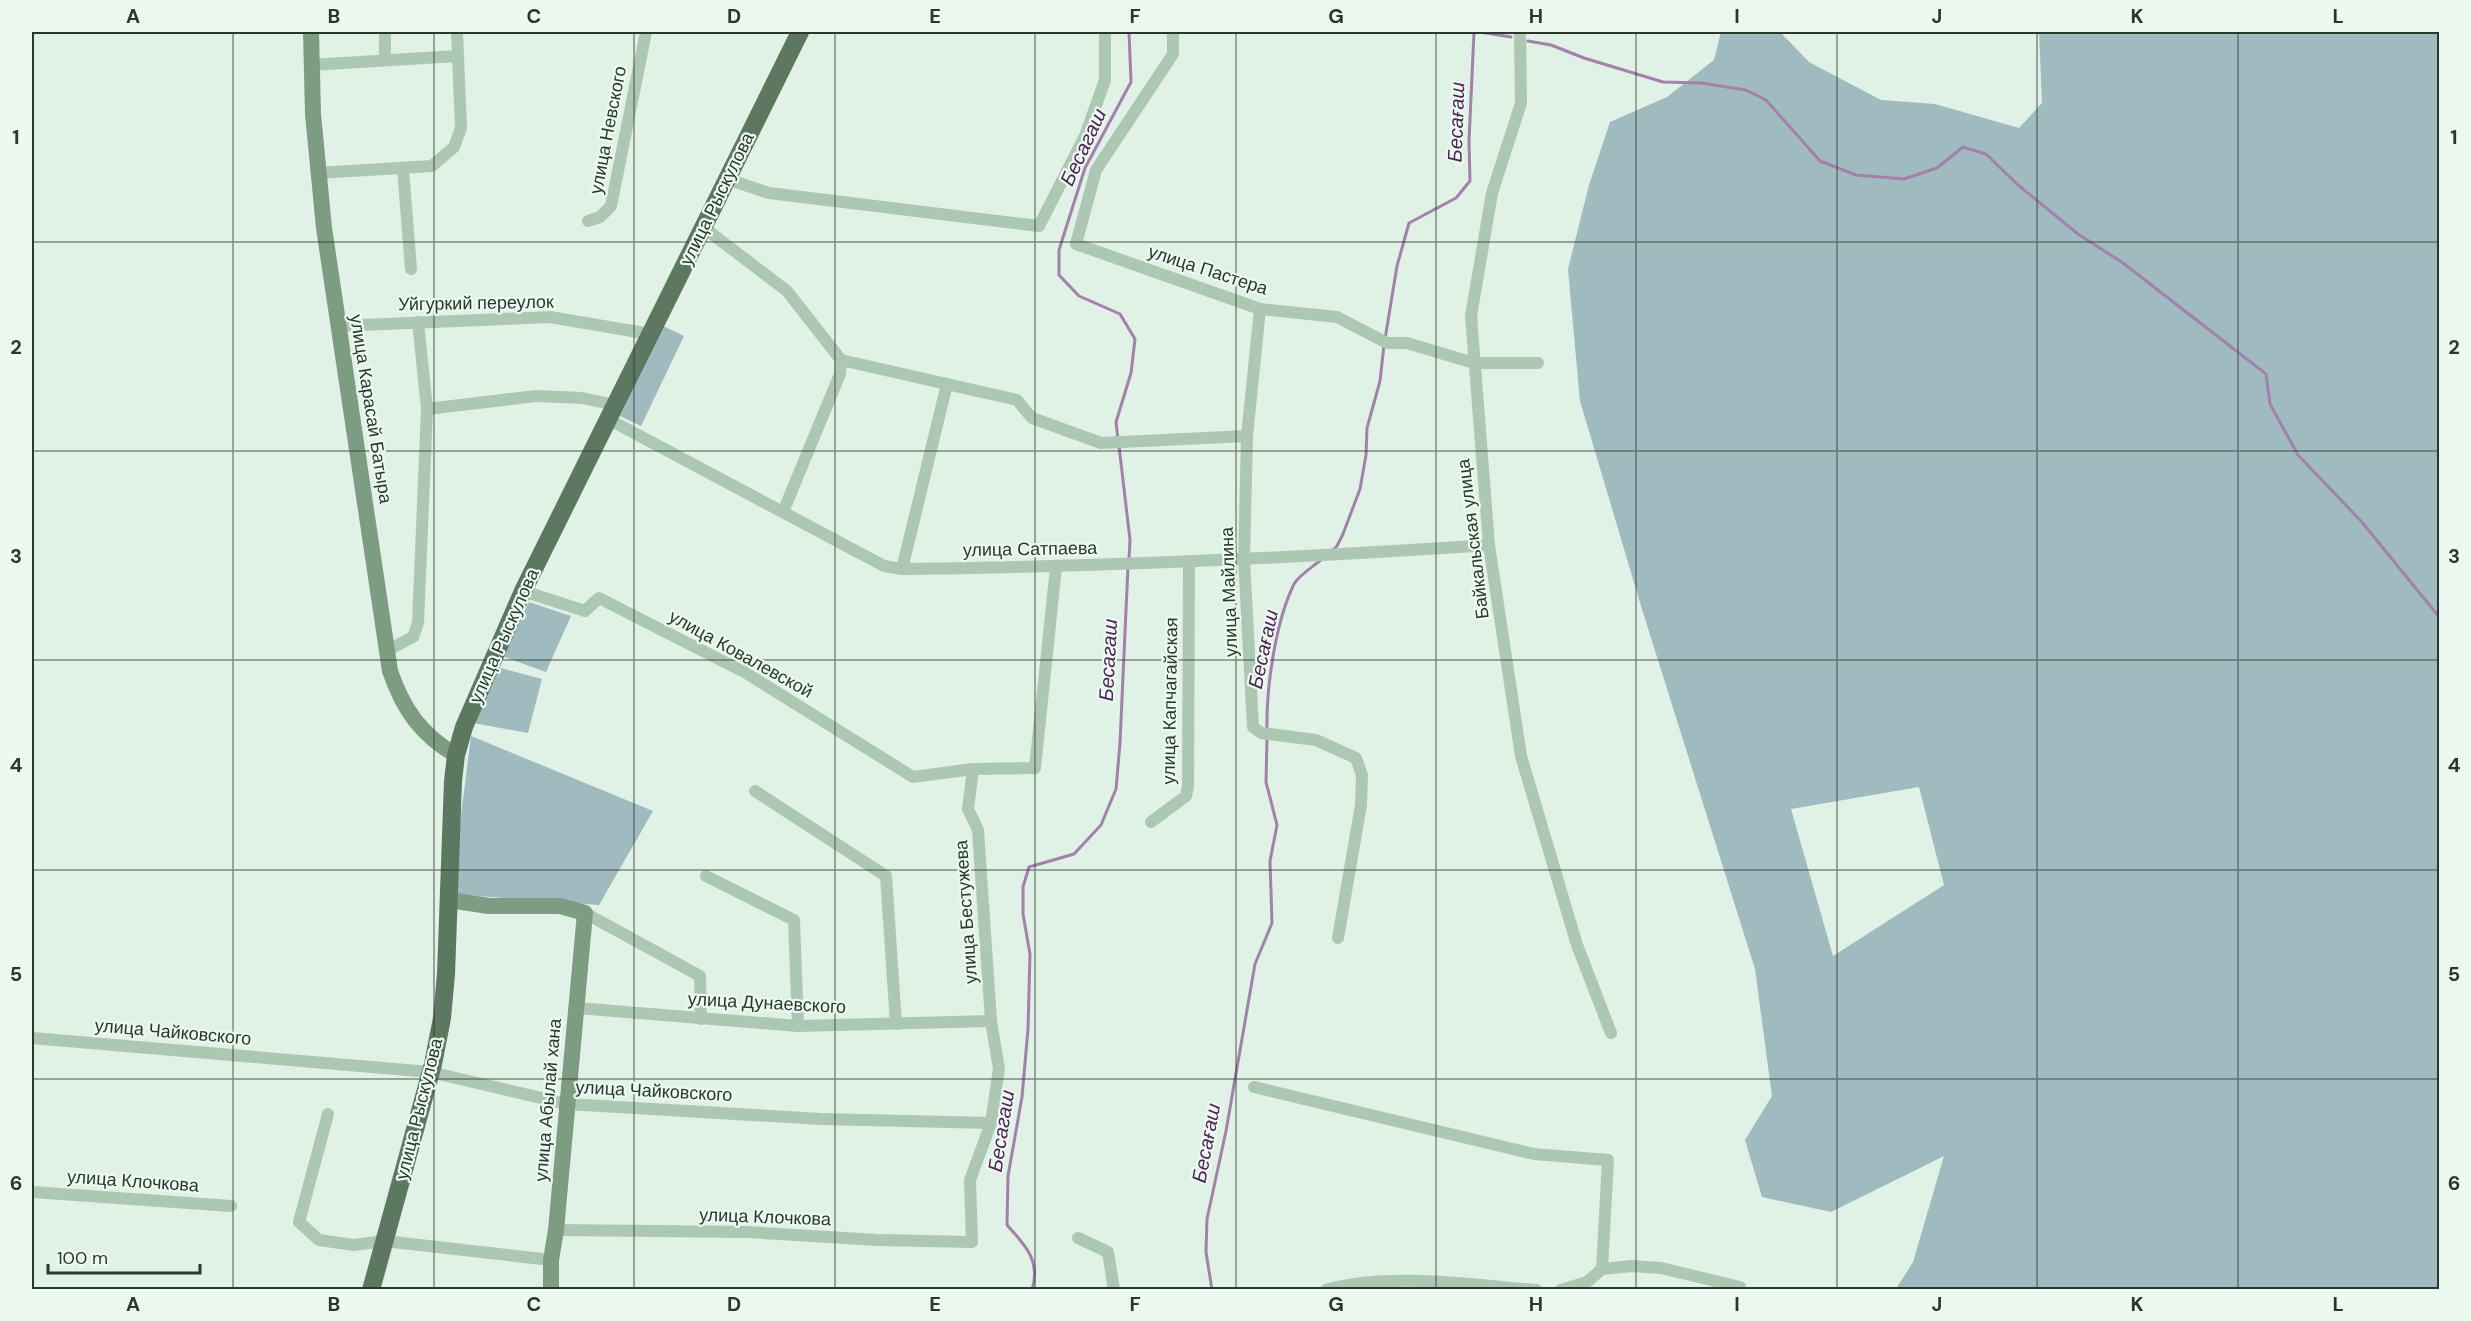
<svg xmlns="http://www.w3.org/2000/svg" width="2471" height="1321" viewBox="0 0 2471 1321" font-family="'DM Sans',sans-serif">
	<rect width="100%" height="100%" fill="#e0f1e5"/>
	<g fill="#a0bbbf" fill-rule="evenodd">
		<path d="M1721,32h59l29,30 72,38 54,4 84,24 23,-25 -3,-71h400v1257h-543l17,-27 31,-106 -113,56 -69,-15 -17,-57 27,-44 -17,-127 -114,-363 -61,-205 -12,-132 21,-84 21,-63 57,-25 47,-37zM1919,787l25,98 -111,71 -42,-147z"/>
		<path d="M663,326l21,10 -43,90 -21,-10z"/>
		<path d="M529,602l42,14 -25,56 -44,-16z"/>
		<path d="M497,667l45,12 -14,54 -55,-10z"/>
		<path d="M471,736l182,75 -54,94 -148,-11z"/>
	</g>
	<g fill="none" stroke-linecap="round" stroke-linejoin="round">
		<g stroke="#a481ac" stroke-width="3">
			<path d="M1480,32l31,5"/>
			<path d="M1528,41l23,4 33,13 79,24 38,1 45,7 20,10 54,61 36,14 48,4 33,-11 26,-21 23,7 32,31 60,49 45,29 143,111 4,30 28,51 63,66 79,97"/>
			<path d="M1385,339l12,-73 12,-43 47,-25 14,-17 -1,-40 5,-109"/>
			<path d="M1118,440l-2,-18 15,-49 4,-34 -15,-25 -41,-18 -20,-21v-25l26,-82 46,-86 -2,-50"/>
			<path d="M1119,446l11,94 -1,19"/>
			<path d="M1332,551l5,-5 6,-12 17,-45 6,-34 1,-27 13,-47 4,-36"/>
			<path d="M1267,731c-1,-42 8,-108 27,-147 5,-9 20,-18 28,-25"/>
			<path d="M1032,1290c9,-30 -7,-45 -25,-65l1,-49 14,-79 6,-68 2,-75 -7,-40v-27l6,-20 45,-13 27,-29 15,-36 4,-46 8,-177"/>
			<path d="M1212,1290l-6,-38 1,-33 19,-88 29,-167 17,-41 -2,-62 7,-36 -11,-43 1,-44"/>
		</g>
		<g stroke="#acc8b3" stroke-width="12">
			<path d="M385,32v28"/>
			<path d="M1173,32v22l-77,116 -20,74 184,65 77,8 50,26h20l67,20h64"/>
			<path d="M1520,32l1,71 -29,90 -21,123 18,229 32,211 56,189 34,88"/>
			<path d="M311,65l146,-9"/>
			<path d="M403,169l8,100"/>
			<path d="M318,173l114,-7 22,-19 7,-19 -4,-96"/>
			<path d="M727,179l42,14 270,33 46,-90 20,-56v-48"/>
			<path d="M588,221l12,-4 11,-11 35,-174"/>
			<path d="M703,227l84,64 54,69 176,40 15,18 69,25 146,-7"/>
			<path d="M1260,309l-13,127 -3,123 9,168 8,6 55,7 40,18 6,17 -1,30 -23,133"/>
			<path d="M338,326l212,-9 100,17"/>
			<path d="M427,409l109,-13 46,2 33,7"/>
			<path d="M608,419l276,147 18,3c196,-2 392,-11 587,-24"/>
			<path d="M783,512l57,-138 1,-14"/>
			<path d="M902,569l45,-185"/>
			<path d="M523,591l62,20 14,-13 147,75 167,104 60,-8"/>
			<path d="M388,650l25,-13 5,-14 9,-214 -9,-87"/>
			<path d="M755,791l131,85 10,148"/>
			<path d="M1151,822l35,-26 2,-10 1,-225"/>
			<path d="M706,876l88,44 4,106"/>
			<path d="M585,913l115,63 1,43"/>
			<path d="M577,1008l221,18 193,-5"/>
			<path d="M32,1038l398,34 137,32 254,15 170,4"/>
			<path d="M1254,1087l280,67 74,6 -6,109"/>
			<path d="M328,1114l-29,108 20,18 35,5 30,-4 167,19"/>
			<path d="M32,1192l199,14"/>
			<path d="M556,1230l191,2 131,8 94,2 -2,-62 21,-57 8,-54 -8,-48 -13,-191 -10,-21 5,-40 62,-1 21,-201"/>
			<path d="M1078,1238l30,14 6,38"/>
			<path d="M1326,1290c62,-18 146,-5 210,0"/>
			<path d="M1561,1290l26,-8 15,-13 30,-3 29,2 79,19"/>
		</g>
		<g stroke="#7e9c82" stroke-width="16">
			<path d="M311,32l2,82 11,114 66,443c13,38 31,64 66,84"/>
			<path d="M449,900l40,6h71l25,7 -29,317 -5,30v30"/>
		</g>
		<path stroke="#5d7860" stroke-width="18" d="M371,1290l62,-226 9,-46 4,-44 7,-193 3,-26 8,-28 59,-136 277,-559"/>
	</g>
	<path fill="none" stroke="#2a372c" stroke-width="1.5" stroke-opacity="0.55" d="M233,32v1258M434,32v1258M634,32v1258M835,32v1258M1035,32v1258M1236,32v1258M1436,32v1258M1636,32v1258M1837,32v1258M2037,32v1258M2238,32v1258M32,242h2408M32,451h2408M32,660h2408M32,870h2408M32,1079h2408"/>
	<g text-anchor="middle" dominant-baseline="central" stroke-width="4.5" stroke-linejoin="round" paint-order="stroke">
		<g font-size="18" fill="#2a372c" stroke="#ecf9f0">
			<text transform="translate(608 130) rotate(-79)">улица Невского</text>
			<text transform="translate(717 199) rotate(-64)">улица Рыскулова</text>
			<text transform="translate(1208 270) rotate(18)">улица Пастера</text>
			<text transform="translate(476 303) rotate(-1)">Уйгуркий переулок</text>
			<text transform="translate(371 409) rotate(81)">улица Карасай Батыра</text>
			<text transform="translate(1473 539) rotate(-97)">Байкальская улица</text>
			<text transform="translate(1030 549) rotate(-1)">улица Сатпаева</text>
			<text transform="translate(1229 592) rotate(-92)">улица Майлина</text>
			<text transform="translate(504 636) rotate(-66)">улица Рыскулова</text>
			<text transform="translate(741 654) rotate(29)">улица Ковалевской</text>
			<text transform="translate(1170 701) rotate(-89)">улица Капчагайская</text>
			<text transform="translate(966 912) rotate(-94)">улица Бестужева</text>
			<text transform="translate(767 1003) rotate(3)">улица Дунаевского</text>
			<text transform="translate(173 1032) rotate(5)">улица Чайковского</text>
			<text transform="translate(654 1091) rotate(3)">улица Чайковского</text>
			<text transform="translate(548 1100) rotate(-85)">улица Абылай хана</text>
			<text transform="translate(419 1109) rotate(-76)">улица Рыскулова</text>
			<text transform="translate(133 1181) rotate(4)">улица Клочкова</text>
			<text transform="translate(765 1217) rotate(2)">улица Клочкова</text>
		</g>
		<g font-size="20" font-style="italic" fill="#4e2355" stroke="#ecf9f0">
			<text transform="translate(1456 122) rotate(-88)">Бесағаш</text>
			<text transform="translate(1083 147) rotate(-65)">Бесагаш</text>
			<text transform="translate(1263 649) rotate(-78)">Бесағаш</text>
			<text transform="translate(1108 660) rotate(-87)">Бесагаш</text>
			<text transform="translate(1001 1131) rotate(-81)">Бесагаш</text>
			<text transform="translate(1206 1143) rotate(-79)">Бесағаш</text>
		</g>
	</g>
	<rect width="2471" height="1321" fill="none" stroke="#ecf9f0" stroke-width="66"/>
	<path d="M48 1264v9h152v-9" fill="none" stroke="#2a372c" stroke-width="3"/>
	<text x="57" y="1264" font-size="18" fill="#2a372c" stroke="#ecf9f0" stroke-width="4.5" paint-order="stroke">100 m</text>
	<rect x="33" y="33" width="2405" height="1255" fill="none" stroke="#2a372c" stroke-width="2"/>
	<g font-size="20" text-anchor="middle" font-weight="bold" fill="#2a372c">
		<text x="133" y="23">A</text>
		<text x="334" y="23">B</text>
		<text x="534" y="23">C</text>
		<text x="734" y="23">D</text>
		<text x="935" y="23">E</text>
		<text x="1135" y="23">F</text>
		<text x="1336" y="23">G</text>
		<text x="1536" y="23">H</text>
		<text x="1737" y="23">I</text>
		<text x="1937" y="23">J</text>
		<text x="2137" y="23">K</text>
		<text x="2338" y="23">L</text>
		<text x="16" y="144">1</text>
		<text x="2454" y="144">1</text>
		<text x="16" y="354">2</text>
		<text x="2454" y="354">2</text>
		<text x="16" y="563">3</text>
		<text x="2454" y="563">3</text>
		<text x="16" y="772">4</text>
		<text x="2454" y="772">4</text>
		<text x="16" y="981">5</text>
		<text x="2454" y="981">5</text>
		<text x="16" y="1190">6</text>
		<text x="2454" y="1190">6</text>
		<text x="133" y="1311">A</text>
		<text x="334" y="1311">B</text>
		<text x="534" y="1311">C</text>
		<text x="734" y="1311">D</text>
		<text x="935" y="1311">E</text>
		<text x="1135" y="1311">F</text>
		<text x="1336" y="1311">G</text>
		<text x="1536" y="1311">H</text>
		<text x="1737" y="1311">I</text>
		<text x="1937" y="1311">J</text>
		<text x="2137" y="1311">K</text>
		<text x="2338" y="1311">L</text>
	</g>
</svg>
